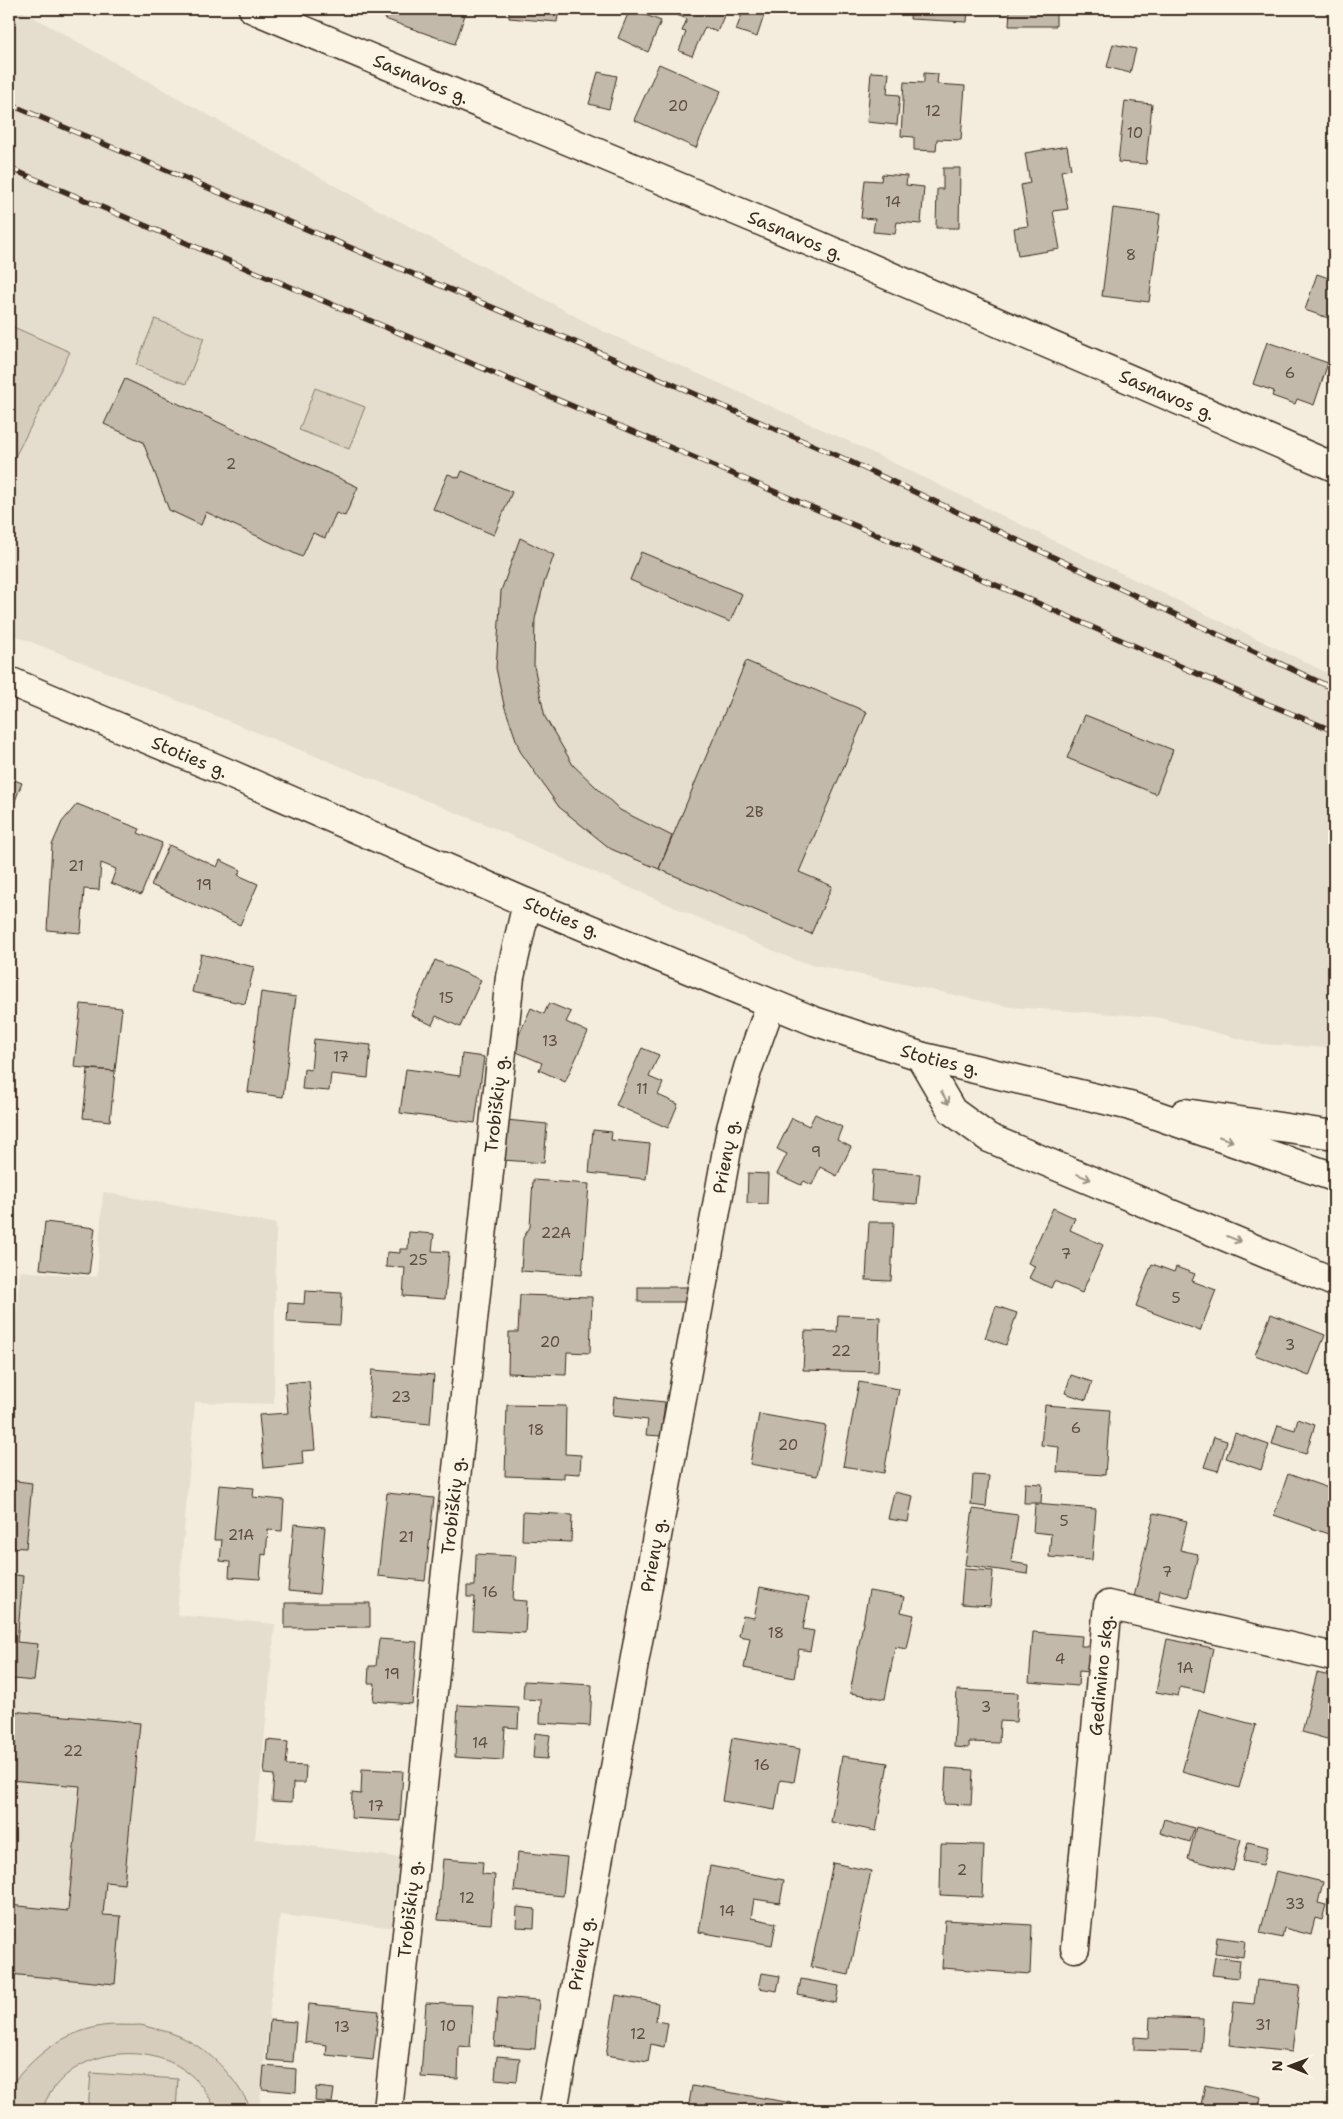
<svg xmlns="http://www.w3.org/2000/svg" width="1343" height="2119" viewBox="0 0 1343 2119" font-family="'Shantell Sans',sans-serif">
	<rect width="100%" height="100%" fill="#f4eddd"/>
	<filter id="ink" filterUnits="userSpaceOnUse"><feTurbulence type="fractalNoise" baseFrequency=".02" numOctaves="2"/><feDisplacementMap in="SourceGraphic" scale="10" xChannelSelector="R" yChannelSelector="G"/><feConvolveMatrix kernelMatrix="1 2 1 2 8 2 1 2 1" color-interpolation-filters="sRGB"/></filter>
	<g filter="url(#ink)">
		<g fill="#e5ddce">
			<path d="M9,9h10l345,193 239,129 243,109 488,236v372l-74,-4 -104,-27 -146,-10 -213,-46 -310,-136 -478,-192v-165l61,-116 -61,-27z"/>
			<path d="M103,1192l173,32 -2,180 -79,-2 -18,213 98,9 -20,215 148,19 -7,70 -116,-13 -21,195h-250v-45l3,-27 -3,-1v-647l11,-119 77,6z"/>
		</g>
		<g fill="#d6cdbd" stroke="#887c6e">
			<path d="M155,319l49,19 -18,46 -50,-19z"/>
			<path d="M9,325l61,27 -61,116z"/>
			<path d="M315,388l50,19 -16,42 -50,-19z"/>
			<path d="M141,2025c13,4 27,6 38,11 35,16 55,41 73,74h-36c-7,-15 -18,-31 -33,-41 -47,-30 -121,-16 -141,41h-33v-23c27,-32 50,-53 93,-61 13,-2 27,0 39,-1z"/>
			<path d="M91,2073l87,6 -2,31h-88z"/>
		</g>
		<g fill="#c3b9aa" stroke="#3b2a1e">
			<path d="M389,9h78l-12,35 -70,-25z"/>
			<path d="M509,9h50l-2,13 -48,-4z"/>
			<path d="M630,9l31,12 -13,31 -30,-14z"/>
			<path d="M662,9h65l-10,23 -12,-5 -13,29 -13,-5 7,-19 -4,-1 5,-12z"/>
			<path d="M744,9h22l-9,28 -21,-7z"/>
			<path d="M911,9h57l-1,13 -57,-3z"/>
			<path d="M1010,9h46v17h-47z"/>
			<path d="M1113,44l23,5 -6,24 -23,-6z"/>
			<path d="M659,64l62,27 -25,57 -62,-28z"/>
			<path d="M598,72l19,4 -8,33 -20,-5z"/>
			<path d="M871,72l18,1 -2,21 13,1 -3,30 -30,-3z"/>
			<path d="M924,73l14,1 -1,10 28,2 -4,54 -24,-1 -1,12 -22,-1v-13l-13,-1 3,-54 20,1z"/>
			<path d="M1125,101l27,3 -6,60 -28,-2z"/>
			<path d="M1067,146l4,23 -10,2 7,38 -15,2 7,38 -42,7 -4,-28 14,-2 -7,-41 9,-2 -5,-30z"/>
			<path d="M943,168h17l-1,60h-23l1,-39h6z"/>
			<path d="M882,174l25,2 -1,9 18,2 -3,37 -24,-2 -2,12 -22,-2 2,-13 -14,-1 4,-38 16,1z"/>
			<path d="M1113,208l47,6 -11,88 -47,-6z"/>
			<path d="M1317,274l17,6v40l-29,-10z"/>
			<path d="M1267,342l61,21 -14,42 -17,-6 -2,5 -23,-8 2,-5 -21,-7z"/>
			<path d="M125,379l233,108 -13,29 -9,-3 -11,25 -12,-5 -11,24 -96,-45 -5,13 -32,-15 -26,-68 -39,-18z"/>
			<path d="M462,471l50,21 -18,43 -61,-26 15,-35 11,4z"/>
			<path d="M520,538l34,17 -10,28 -9,36 -1,47 11,51 28,48 47,45 52,26 -13,33 -48,-20 -52,-42 -39,-56 -16,-46 -8,-37 5,-77z"/>
			<path d="M641,552l101,42 -12,28 -100,-42z"/>
			<path d="M746,661l121,51 -68,160 33,14 -21,48 -152,-65z"/>
			<path d="M1085,715l88,35 -17,44 -89,-36z"/>
			<path d="M9,778l13,5 -13,33z"/>
			<path d="M77,804l63,25 -2,4 24,10 -21,52 -30,-12 5,-14 -15,-6 -2,27 -15,-1 -3,44 -34,-3 5,-85 10,-23z"/>
			<path d="M169,845l48,22 3,-7 21,10 -3,5 20,9 -18,41 -89,-40z"/>
			<path d="M201,954l53,13 -9,37 -53,-12z"/>
			<path d="M435,960l46,20 -21,47 -24,-11 -4,9 -21,-10z"/>
			<path d="M261,992l35,5 -13,100 -35,-5z"/>
			<path d="M549,1003l22,9 -5,10 22,10 -23,50 -26,-12 3,-7 -30,-13 19,-42 13,6z"/>
			<path d="M81,1004l41,4 -7,63 -41,-4z"/>
			<path d="M314,1039l57,6 -3,33 -37,-4 -2,17 -27,-2 2,-20 7,1z"/>
			<path d="M642,1048l17,7 -10,22 14,6 -5,12 20,9 -10,24 -52,-23z"/>
			<path d="M462,1054l22,3 -9,66 -75,-10 6,-44 54,7z"/>
			<path d="M88,1069l27,2 -5,50 -27,-3z"/>
			<path d="M815,1114l27,13 -5,13 14,7 -14,29 -17,-9 -8,18 -8,-4 -3,4 -24,-11 10,-20 -10,-5 15,-31 17,8z"/>
			<path d="M506,1120l41,4 -3,39 -41,-3z"/>
			<path d="M593,1130l19,2 -1,8 39,4 -4,35 -57,-6z"/>
			<path d="M873,1170l47,4 -3,30 -46,-3z"/>
			<path d="M748,1173l20,1 -1,30 -20,-1z"/>
			<path d="M533,1180l56,4 -7,91 -61,-4 2,-33 7,-11z"/>
			<path d="M1053,1208l22,10 -5,12 33,15 -21,48 -28,-12 -3,7 -22,-10 6,-12 -7,-3z"/>
			<path d="M45,1222l50,6 -6,46 -49,-5z"/>
			<path d="M869,1222h25l-3,59 -25,-1z"/>
			<path d="M409,1232l25,2 -2,17 17,1 -4,47 -42,-3 2,-28 -19,-1 1,-15 13,1v-4h8z"/>
			<path d="M1152,1264l22,8 2,-5 19,7 -3,7 24,9 -16,41 -64,-25z"/>
			<rect x="638" y="1287" width="51" height="15"/>
			<path d="M305,1291l37,2 -2,32 -53,-3 1,-19 16,1z"/>
			<path d="M520,1295l72,2 -2,56 -23,-1 -1,23 -58,-2 1,-41h9z"/>
			<path d="M996,1306l21,7 -11,32 -21,-7z"/>
			<path d="M1271,1314l54,21 -16,41 -54,-21z"/>
			<path d="M838,1315l42,2 -2,55 -75,-2 2,-39 32,1z"/>
			<path d="M372,1370l62,5 -4,49 -62,-6z"/>
			<path d="M1071,1375l21,7 -6,18 -21,-7z"/>
			<path d="M309,1381l6,69 -13,1 1,13 -39,4 -5,-53 29,-2 -3,-30z"/>
			<path d="M859,1382l40,7 -15,84 -41,-7z"/>
			<path d="M614,1397l51,5 -4,34 -15,-1 2,-15 -36,-4z"/>
			<path d="M507,1405l59,1 -1,48 16,1 -1,19 -16,-1v5l-59,-2z"/>
			<path d="M1045,1405l65,5 -5,65 -48,-3 2,-25 -18,-2z"/>
			<path d="M759,1414l67,12 -9,50 -67,-12z"/>
			<path d="M1298,1419l17,6 -9,29 -34,-10 6,-19 17,5z"/>
			<path d="M1235,1433l34,12 -8,25 -35,-12z"/>
			<path d="M1214,1437l13,4 -9,30 -14,-4z"/>
			<path d="M1288,1474l46,16v46l-60,-21z"/>
			<path d="M973,1475l16,1 -3,31 -15,-2z"/>
			<path d="M9,1480l23,3 -6,65 -17,-1v2z"/>
			<path d="M1025,1483l17,1 -1,19h-17z"/>
			<path d="M219,1485l35,3 -1,9 31,3 -2,31 -14,-1 -2,25 -4,-1 -2,25 -31,-2 1,-15 -10,-1 2,-21h-8z"/>
			<path d="M894,1492l19,4 -5,26 -20,-3z"/>
			<path d="M387,1493l47,5 -9,83 -47,-5z"/>
			<path d="M1035,1504l61,5 -4,51 -43,-3 2,-23 -18,-2z"/>
			<path d="M973,1509l45,6 -7,47 17,3 -1,9 -62,-9z"/>
			<path d="M523,1512l49,3 -1,27 -49,-2z"/>
			<path d="M1154,1513l33,8 -7,29 18,4 -10,43 -28,-7 -2,12 -24,-5z"/>
			<path d="M294,1524l31,3 -6,67 -31,-3z"/>
			<path d="M476,1554l40,2 -3,44 14,1 -2,32 -52,-3 2,-33h-8v-11h8z"/>
			<path d="M964,1569l29,2 -3,35 -29,-2z"/>
			<path d="M9,1574l14,2 -6,66 21,2 -4,37 -20,-2 -3,32 129,12 -16,161 -18,-2 -3,33 18,1 -6,68 -106,-10v-69l59,6 12,-125 -71,-6z"/>
			<path d="M760,1587l49,10 -6,32 11,2 -4,20 -11,-2 -5,29 -50,-10 6,-30 -11,-2 4,-20 11,2z"/>
			<path d="M869,1591l35,6 -3,15 13,3 -7,34 -12,-2 -10,52 -35,-6z"/>
			<path d="M285,1603h85v24l-85,1z"/>
			<path d="M1033,1632l49,4 -1,10h9l-1,26 -10,-1 -1,15 -49,-4z"/>
			<path d="M379,1639l38,3 -5,62 -39,-3 2,-18h-7l1,-17h7z"/>
			<path d="M1167,1639l46,9 -9,44 -24,-5 -2,9 -22,-4z"/>
			<path d="M1317,1673l17,4v64l-32,-9z"/>
			<path d="M524,1681l68,4 -2,41 -50,-3 1,-23 -18,-1z"/>
			<path d="M957,1690l61,3 -2,29 -16,-1 -1,22 -30,-1v6l-15,-1z"/>
			<path d="M458,1705l61,3 -1,20 -13,-1 -2,33 -48,-3z"/>
			<path d="M1199,1710l57,15 -17,63 -57,-16z"/>
			<path d="M535,1733l15,2 -3,24 -14,-1z"/>
			<path d="M732,1738l68,11 -6,33 -14,-2 -5,30 -53,-9z"/>
			<path d="M267,1740l21,2 -2,23 20,1 -1,17h-12l-1,19 -20,-1 2,-26 -10,-1z"/>
			<path d="M842,1756l46,7 -12,68 -45,-9z"/>
			<path d="M946,1768l27,2 -2,35 -27,-1z"/>
			<path d="M362,1769l41,2 -3,50 -49,-3 1,-25 9,1z"/>
			<path d="M1164,1819l30,9 -4,14 -30,-9z"/>
			<path d="M1196,1827l45,12 -8,32 -45,-12z"/>
			<path d="M1248,1842l20,5 -5,18 -20,-4z"/>
			<path d="M941,1844l43,1 -2,52 -42,-2z"/>
			<path d="M518,1852l49,5 -4,39 -49,-5z"/>
			<path d="M443,1859l40,3 -1,12 13,1 -4,49 -53,-4z"/>
			<path d="M833,1863l38,8 -22,104 -38,-8z"/>
			<path d="M710,1866l74,14 -4,23 -26,-4 -3,19 25,5 -4,22 -73,-13z"/>
			<path d="M1276,1871l47,11 -5,21 8,2 -4,15 -7,-2 -4,17 -27,-7 -2,10 -22,-5z"/>
			<path d="M517,1907l18,2 -1,19 -18,-1z"/>
			<path d="M945,1920l87,5 -2,49 -88,-6z"/>
			<path d="M1217,1937l28,4 -2,16 -28,-4z"/>
			<path d="M1215,1957l25,3 -2,18 -26,-3z"/>
			<path d="M762,1973l18,3 -3,15 -18,-3z"/>
			<path d="M801,1979l38,7 -3,17 -38,-8z"/>
			<path d="M1257,1980l43,5 -8,67 -63,-7 5,-43 20,2z"/>
			<path d="M616,1995l42,8 -2,18 12,2 -4,24 -13,-3 -3,18 -42,-7z"/>
			<path d="M498,1997l41,3 -4,49 -41,-3z"/>
			<path d="M426,2003l47,2 -3,42 -11,-1 -1,33 -37,-2z"/>
			<path d="M309,2004l70,7 -6,49 -47,-5 1,-10 -22,-3z"/>
			<path d="M1150,2017l53,2 -2,33 -67,-2v-13l15,1z"/>
			<path d="M270,2020l26,2 -3,40 -26,-2z"/>
			<path d="M497,2056l23,2 -3,23 -22,-2z"/>
			<path d="M264,2066l33,3 -1,23 -34,-3z"/>
			<path d="M1205,2085l56,12 -3,13h-58z"/>
			<path d="M692,2086l100,17 -2,7h-102z"/>
			<path d="M316,2087l18,2 -2,14 -17,-2z"/>
		</g>
		<g fill="none" stroke-linecap="round" stroke-linejoin="round">
			<g stroke="#3b2a1e" stroke-width="31">
				<g id="street">
					<path id="s1" d="M253,9l560,234 521,224"/>
					<path d="M920,1056l32,55 37,27 345,144"/>
					<path id="s2" d="M1075,1948l33,-343 226,52"/>
					<path id="s3" d="M388,2110l122,-1133 17,-74"/>
					<path id="s4" d="M553,2110l178,-982 17,-60 23,-64"/>
				</g>
			</g>
			<g stroke="#3b2a1e" stroke-width="31">
				<g id="primary">
					<path id="s5" d="M9,681l221,93 297,129 287,118 106,35 210,50 204,71"/>
					<path d="M1185,1113l149,22"/>
				</g>
			</g>
			<use href="#street" stroke="#fcf5e5" stroke-width="28"/>
			<use href="#primary" stroke="#fcf5e5" stroke-width="28"/>
			<g stroke="#3b2a1e" stroke-width="5.5">
				<g id="rail">
					<path d="M9,104l580,244 249,108 496,233"/>
					<path d="M9,168l1008,426 224,99 93,38"/>
				</g>
			</g>
			<use href="#rail" stroke="#fcf5e5" stroke-width="4" stroke-dasharray="11" stroke-linecap="butt"/>
		</g>
		<defs><path id="oneway-shaft" d="M-6 0H5M1.5-3L5.5 0L1.5 3" fill="none" stroke-width="1.6" stroke-linecap="round" stroke-linejoin="round" transform="scale(1.25)"/></defs>
		<g stroke="#9c9082">
			<use href="#oneway-shaft" transform="translate(945 1098) rotate(60)"/>
			<use href="#oneway-shaft" transform="translate(1226 1139) rotate(19)"/>
			<use href="#oneway-shaft" transform="translate(1084 1177) rotate(22)"/>
			<use href="#oneway-shaft" transform="translate(1234 1239) rotate(23)"/>
		</g>
	</g>
	<g text-anchor="middle" dominant-baseline="central" stroke-width="4" stroke-linejoin="round" paint-order="stroke">
		<g font-size="15" fill="#5d4e41">
			<text x="678" y="106">20</text>
			<text x="933" y="111">12</text>
			<text x="1135" y="133">10</text>
			<text x="893" y="202">14</text>
			<text x="1131" y="255">8</text>
			<text x="1290" y="373">6</text>
			<text x="231" y="464">2</text>
			<text x="754" y="812">2B</text>
			<text x="76" y="866">21</text>
			<text x="204" y="885">19</text>
			<text x="446" y="998">15</text>
			<text x="550" y="1041">13</text>
			<text x="341" y="1057">17</text>
			<text x="642" y="1089">11</text>
			<text x="816" y="1152">9</text>
			<text x="556" y="1233">22A</text>
			<text x="1066" y="1254">7</text>
			<text x="418" y="1260">25</text>
			<text x="1176" y="1298">5</text>
			<text x="550" y="1342">20</text>
			<text x="1290" y="1345">3</text>
			<text x="841" y="1351">22</text>
			<text x="401" y="1397">23</text>
			<text x="1076" y="1428">6</text>
			<text x="536" y="1430">18</text>
			<text x="788" y="1445">20</text>
			<text x="1064" y="1521">5</text>
			<text x="241" y="1535">21A</text>
			<text x="406" y="1537">21</text>
			<text x="1167" y="1572">7</text>
			<text x="490" y="1592">16</text>
			<text x="776" y="1633">18</text>
			<text x="1060" y="1659">4</text>
			<text x="1185" y="1668">1A</text>
			<text x="392" y="1674">19</text>
			<text x="986" y="1707">3</text>
			<text x="480" y="1743">14</text>
			<text x="73" y="1751">22</text>
			<text x="762" y="1765">16</text>
			<text x="376" y="1806">17</text>
			<text x="962" y="1870">2</text>
			<text x="467" y="1898">12</text>
			<text x="1295" y="1904">33</text>
			<text x="727" y="1911">14</text>
			<text x="1263" y="2025">31</text>
			<text x="448" y="2026">10</text>
			<text x="342" y="2027">13</text>
			<text x="638" y="2034">12</text>
		</g>
		<g font-size="18" fill="#3b2a1e" stroke="#fcf5e5">
			<text stroke="none"><textPath href="#s1" startOffset="182">Sasnavos g.</textPath></text>
			<text stroke="none"><textPath href="#s1" startOffset="588">Sasnavos g.</textPath></text>
			<text stroke="none"><textPath href="#s1" startOffset="992">Sasnavos g.</textPath></text>
			<text stroke="none"><textPath href="#s5" startOffset="196">Stoties g.</textPath></text>
			<text stroke="none"><textPath href="#s5" startOffset="601">Stoties g.</textPath></text>
			<text stroke="none"><textPath href="#s5" startOffset="1006">Stoties g.</textPath></text>
			<text stroke="none"><textPath href="#s3" startOffset="1012">Trobiškių g.</textPath></text>
			<text stroke="none"><textPath href="#s4" startOffset="969">Prienų g.</textPath></text>
			<text stroke="none"><textPath href="#s3" startOffset="608">Trobiškių g.</textPath></text>
			<text stroke="none"><textPath href="#s4" startOffset="564">Prienų g.</textPath></text>
			<text stroke="none"><textPath href="#s2" startOffset="274">Gedimino skg.</textPath></text>
			<text stroke="none"><textPath href="#s3" startOffset="202">Trobiškių g.</textPath></text>
			<text stroke="none"><textPath href="#s4" startOffset="159">Prienų g.</textPath></text>
		</g>
	</g>
	<rect width="1343" height="2119" fill="none" stroke="#fcf5e5" stroke-width="30"/>
	<rect x="15" y="15" width="1313" height="2089" fill="none" stroke="#3b2a1e" stroke-width="2" filter="url(#ink)"/>
	<g transform="translate(1290 2066) rotate(271)" stroke="#fcf5e5" stroke-width="4" paint-order="stroke">
	<path d="M0-4L9 19L0 12L-9 19Z" fill="#3b2a1e"/>
	<text y="-8" font-size="14" font-weight="bold" text-anchor="middle" fill="#3b2a1e">N</text>
	</g>
</svg>
